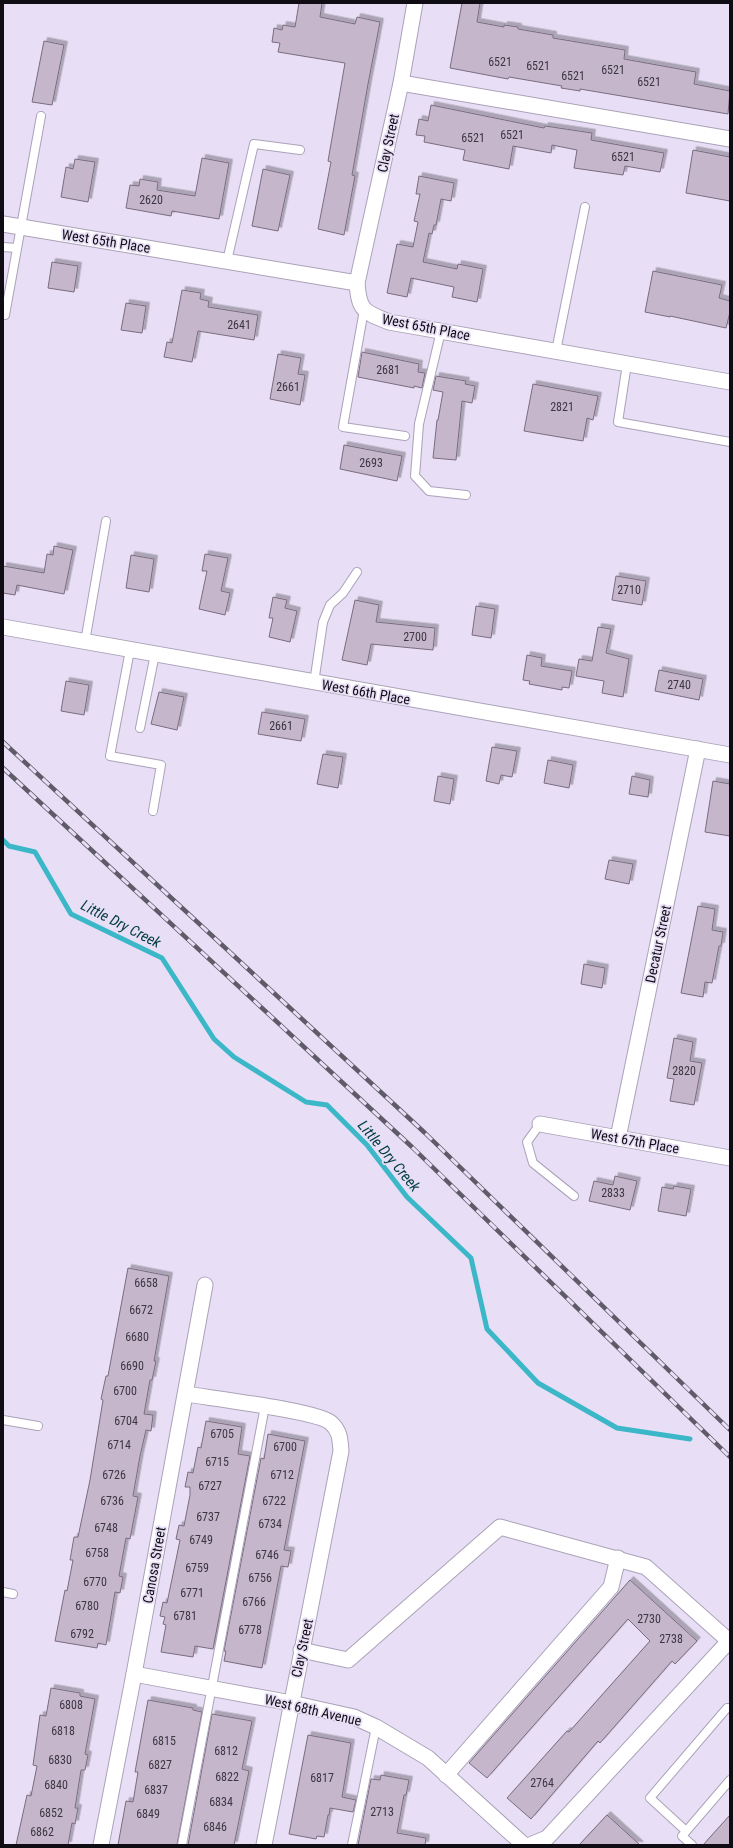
<svg xmlns="http://www.w3.org/2000/svg" width="733" height="1848" viewBox="0 0 733 1848" font-family="'Roboto Condensed',sans-serif">
	<defs>
		<filter id="shadow"><feDropShadow dx="3.5" dy="-3.5" stdDeviation="0" flood-color="#0004"/></filter>
	</defs>
	<rect width="100%" height="100%" fill="#e8dff6"/>
	<g fill="none" stroke-linecap="round" stroke-linejoin="round">
		<path stroke="#3cb7c8" stroke-width="5" d="M3,840l6,6 26,6 36,62 91,44 52,81 20,18 72,45 21,3 40,40 40,52 64,61 16,71 51,54 79,45 73,11"/>
	</g>
	<g fill="#c5b6cb" stroke="#7a6c7f" filter="url(#shadow)">
		<path d="M299,3h23l-2,14 35,7 2,-7 23,5 -12,62 -16,91 3,1 -11,59 -26,-6 13,-67 -3,-1 17,-98 -67,-11 2,-9 -8,-1 2,-14 8,2 1,-5 12,2z"/>
		<path d="M462,3h18l-3,19 27,5v-2l14,2v2l35,6v3l72,12 -1,9 72,13 -2,12 36,7 -2,23 -148,-25v2l-19,-3 1,-2 -53,-9 -1,2 -58,-11z"/>
		<path d="M44,41l20,4 -12,60 -20,-3z"/>
		<path d="M431,105l113,23 1,-2 47,7 -1,7 73,13 -4,19 -35,-6 -2,9 -49,-7 3,-18 -25,-5 -1,8 -38,-7 -4,23 -46,-9 2,-10 -41,-8 1,-6 -9,-1 3,-16 9,2z"/>
		<path d="M693,150l37,7v44l-44,-8z"/>
		<path d="M202,158l27,5 -10,56 -47,-8 -1,5 -45,-8 4,-23 9,1 1,-7 18,3 -1,8 38,6z"/>
		<path d="M75,159l20,3 -7,40 -27,-5 5,-30 7,2z"/>
		<path d="M263,169l27,6 -12,56 -26,-5z"/>
		<path d="M419,176l35,7 -3,18 -10,-2 -5,26h-2l-2,9 -3,-1 -6,29 34,7 1,-5 25,5 -6,33 -25,-5 2,-10 -43,-9 -4,19 -20,-4 10,-49 16,3 5,-25 -4,-1 6,-27h-4z"/>
		<path d="M52,262l26,4 -4,26 -26,-4z"/>
		<path d="M653,271l69,14 -3,13 11,3v11l-4,16 -56,-12v1l-25,-5z"/>
		<path d="M182,290l19,3 -1,6 9,2 -1,6 50,8 -4,25 -56,-9 -6,31 -28,-5 3,-15 5,1z"/>
		<path d="M126,303l20,3 -4,27 -21,-3z"/>
		<path d="M362,352l57,12 -1,8 7,1 -3,15 -8,-2v2l-56,-11z"/>
		<path d="M278,354l23,4 -3,16 7,1 -5,30 -30,-6z"/>
		<path d="M436,376l30,5 -1,3 10,2 -3,17 -10,-2 -6,59 -23,-2 4,-38h1l5,-28 -10,-2z"/>
		<path d="M533,384l65,12 -5,24 -6,-2 -4,23 -59,-10z"/>
		<path d="M344,445l58,11 -5,25 -57,-12z"/>
		<path d="M54,546l19,4 -9,44 -47,-9 -2,10 -12,-2v-27l41,7 3,-19 6,1z"/>
		<path d="M205,554l23,4 -7,33 9,2 -5,22 -26,-6 8,-38h-5z"/>
		<path d="M131,555l23,4 -5,33 -23,-4z"/>
		<path d="M616,576l30,5 -4,24 -30,-5z"/>
		<path d="M273,597l14,3 -2,8 12,3 -7,31 -21,-5 4,-19h-4z"/>
		<path d="M355,600l24,5 -3,17 59,6 -2,22 -62,-6 -4,21 -25,-5z"/>
		<path d="M476,606l19,3 -4,29 -19,-3z"/>
		<path d="M598,627l13,2 -5,24 23,6 -6,38 -21,-4 2,-12 -28,-5 3,-17 13,2z"/>
		<path d="M527,655l15,3 -1,8 31,5 -3,17 -7,-1v3l-33,-6 1,-3 -7,-1z"/>
		<path d="M659,670l44,9 -4,21 -44,-9z"/>
		<path d="M66,681l23,4 -5,30 -23,-4z"/>
		<path d="M159,692l25,5 -7,33 -26,-6z"/>
		<path d="M262,712l43,7 -4,22 -43,-7z"/>
		<path d="M492,747l25,4 -5,26 -11,-2 -2,9 -13,-3z"/>
		<path d="M323,754l20,3 -5,31 -21,-4z"/>
		<path d="M548,760l25,5 -4,23 -25,-5z"/>
		<path d="M438,776l16,3 -4,25 -16,-3z"/>
		<path d="M632,776l18,4 -2,17 -19,-3z"/>
		<path d="M713,781l17,3v52l-25,-4z"/>
		<path d="M609,860l24,4 -4,20 -24,-5z"/>
		<path d="M698,906l17,3 -3,21 11,2 -2,14h-2l-7,37 -7,-1 -2,15 -22,-4z"/>
		<path d="M584,964l21,4 -3,20 -21,-4z"/>
		<path d="M674,1038l19,4 -3,19 12,2 -8,42 -24,-4 4,-22 -7,-1z"/>
		<path d="M615,1176l22,5 -7,29 -41,-9 5,-20 19,4z"/>
		<path d="M674,1186l17,3 -5,27 -28,-5 4,-24 11,2z"/>
		<path d="M128,1268l41,8 -15,85h2l-4,19h-2l-6,34 9,1 -2,16 -5,-1 -6,26 -7,40 5,1 -8,42 -4,-1 -7,38 4,1 -3,16 -5,-1 -9,53 -8,-2 -1,5 -42,-7 10,-51 2,1 6,-31h-3l4,-23h4l12,-57 13,-80 -2,-1 5,-23h2z"/>
		<path d="M206,1421l36,6 -4,27 12,2 -37,193 -18,-3 -2,11 -32,-5 5,-27 -3,-1 2,-7 -5,-1 3,-14 4,1 5,-24 8,-39 -4,-1 3,-14 5,1 6,-31v-8h-5l3,-15 5,1 5,-26 3,1z"/>
		<path d="M268,1434l37,7 -21,109 7,1 -3,16 -7,-1 -19,102 -38,-7 2,-10h-2l37,-193 3,1z"/>
		<path d="M630,1580l67,61 -22,23 -3,-3 -72,82 -2,-2 -67,78 -24,-21 60,-67 2,1 81,-91 -22,-22 -141,159 -18,-15z"/>
		<path d="M51,1688l29,5v3l15,3 -10,55 3,1 -3,15h-4l-6,38h3l-3,16 -3,-1 -4,22h-52l11,-50 4,1 6,-30 -4,-1 7,-50 6,1z"/>
		<path d="M148,1700l45,8v2l9,2 -25,133h-59l8,-44 7,1 5,-30h-3z"/>
		<path d="M212,1714l40,7 -10,48 7,2 -15,74h-46z"/>
		<path d="M308,1735l43,8 -9,54 14,3 -3,12 -23,-4 -1,7h-1l-4,22 -7,-1 -1,3 -27,-5z"/>
		<path d="M381,1775l28,5 -3,15h-2l-7,38 29,5 -1,7h-67l13,-66 9,1z"/>
		<path d="M607,1815l33,30h-61z"/>
		<path d="M730,1815v30h-27z"/>
	</g>
	<g fill="none" stroke-linecap="round" stroke-linejoin="round">
		<g stroke="#aba2b8" stroke-width="10">
			<g id="service">
				<path d="M3,247l13,1"/>
				<path d="M227,261l27,-117 46,6"/>
				<path d="M364,310l-21,117 62,9"/>
				<path d="M3,315h2l36,-199"/>
				<path d="M441,331l-22,93 -4,52 14,15 37,4"/>
				<path d="M556,351l29,-144"/>
				<path d="M627,364l-9,58 112,20"/>
				<path d="M85,642l21,-121"/>
				<path d="M130,650l-20,106 51,9 -8,46"/>
				<path d="M314,683l9,-61 7,-17 13,-12 14,-21"/>
				<path d="M140,728l15,-74"/>
				<path d="M540,1124l-13,18 6,21 41,33"/>
				<path d="M3,1420l35,6"/>
				<path d="M3,1592l10,2"/>
				<path d="M686,1831l-36,-33 77,-90h3"/>
				<path d="M182,1845l83,-439"/>
				<path d="M352,1845l24,-118"/>
				<path d="M692,1845l-10,-9 48,-56"/>
			</g>
		</g>
		<g stroke="#aba2b8" stroke-width="17">
			<g id="minor">
				<path d="M415,3l-14,80 -44,200c2,28 7,29 32,39l341,60"/>
				<path d="M401,83l329,56"/>
				<path d="M3,224l354,59"/>
				<path d="M3,627l727,128"/>
				<path d="M540,1124l190,34"/>
				<path d="M618,1138l80,-389"/>
				<path d="M186,1394c23,4 133,17 145,29 9,8 9,16 10,28l-77,394"/>
				<path d="M301,1650l47,10 152,-133 146,40 83,74 -182,197 -17,7"/>
				<path d="M134,1674l157,29 63,14 22,10 52,31 96,87"/>
				<path d="M446,1775l165,-188 7,-29"/>
				<path d="M101,1845l33,-171 71,-389"/>
			</g>
		</g>
		<use href="#service" stroke="#fff" stroke-width="8"/>
		<use href="#minor" stroke="#fff" stroke-width="15"/>
		<g stroke="#605b68" stroke-width="4.5">
			<g id="rail">
				<path d="M3,742l422,391 305,297"/>
				<path d="M3,768l409,379 318,310"/>
			</g>
		</g>
		<use href="#rail" stroke="#e8dff6" stroke-width="3" stroke-dasharray="9" stroke-linecap="butt"/>
	</g>
	<g text-anchor="middle" dominant-baseline="central" stroke-width="3.5" stroke-linejoin="round" paint-order="stroke">
		<g font-size="12" fill="#3c3642">
			<text x="500" y="62">6521</text>
			<text x="538" y="66">6521</text>
			<text x="613" y="70">6521</text>
			<text x="573" y="76">6521</text>
			<text x="649" y="82">6521</text>
			<text x="512" y="135">6521</text>
			<text x="473" y="138">6521</text>
			<text x="623" y="157">6521</text>
			<text x="151" y="200">2620</text>
			<text x="239" y="325">2641</text>
			<text x="388" y="370">2681</text>
			<text x="288" y="387">2661</text>
			<text x="562" y="407">2821</text>
			<text x="371" y="463">2693</text>
			<text x="629" y="590">2710</text>
			<text x="415" y="637">2700</text>
			<text x="679" y="685">2740</text>
			<text x="281" y="726">2661</text>
			<text x="684" y="1071">2820</text>
			<text x="613" y="1193">2833</text>
			<text x="146" y="1283">6658</text>
			<text x="141" y="1310">6672</text>
			<text x="137" y="1337">6680</text>
			<text x="132" y="1366">6690</text>
			<text x="125" y="1391">6700</text>
			<text x="126" y="1421">6704</text>
			<text x="222" y="1434">6705</text>
			<text x="119" y="1445">6714</text>
			<text x="285" y="1447">6700</text>
			<text x="217" y="1462">6715</text>
			<text x="114" y="1475">6726</text>
			<text x="282" y="1475">6712</text>
			<text x="210" y="1486">6727</text>
			<text x="112" y="1501">6736</text>
			<text x="274" y="1501">6722</text>
			<text x="208" y="1517">6737</text>
			<text x="270" y="1524">6734</text>
			<text x="106" y="1528">6748</text>
			<text x="201" y="1540">6749</text>
			<text x="97" y="1553">6758</text>
			<text x="267" y="1555">6746</text>
			<text x="197" y="1568">6759</text>
			<text x="260" y="1578">6756</text>
			<text x="95" y="1582">6770</text>
			<text x="192" y="1593">6771</text>
			<text x="254" y="1602">6766</text>
			<text x="87" y="1606">6780</text>
			<text x="185" y="1616">6781</text>
			<text x="649" y="1619">2730</text>
			<text x="250" y="1630">6778</text>
			<text x="82" y="1634">6792</text>
			<text x="671" y="1639">2738</text>
			<text x="71" y="1705">6808</text>
			<text x="63" y="1731">6818</text>
			<text x="164" y="1741">6815</text>
			<text x="226" y="1751">6812</text>
			<text x="60" y="1760">6830</text>
			<text x="160" y="1765">6827</text>
			<text x="227" y="1777">6822</text>
			<text x="322" y="1778">6817</text>
			<text x="542" y="1783">2764</text>
			<text x="56" y="1785">6840</text>
			<text x="156" y="1790">6837</text>
			<text x="221" y="1802">6834</text>
			<text x="382" y="1812">2713</text>
			<text x="51" y="1813">6852</text>
			<text x="148" y="1814">6849</text>
			<text x="215" y="1827">6846</text>
			<text x="42" y="1832">6862</text>
		</g>
		<g font-size="14" fill="#0f0c14" stroke="#e8dff6">
			<text transform="translate(388 143) rotate(-78)">Clay Street</text>
			<text transform="translate(106 241) rotate(9)">West 65th Place</text>
			<text transform="translate(426 327) rotate(11)">West 65th Place</text>
			<text transform="translate(366 692) rotate(10)">West 66th Place</text>
			<text transform="translate(658 944) rotate(-78)">Decatur Street</text>
			<text transform="translate(635 1141) rotate(10)">West 67th Place</text>
			<text transform="translate(154 1565) rotate(-80)">Canosa Street</text>
			<text transform="translate(302 1648) rotate(-78)">Clay Street</text>
			<text transform="translate(313 1710) rotate(13)">West 68th Avenue</text>
		</g>
		<g font-size="15" font-style="italic" fill="#013b43" stroke="#e8dff6">
			<text transform="translate(121 924) rotate(27)">Little Dry Creek</text>
			<text transform="translate(389 1156) rotate(50)">Little Dry Creek</text>
		</g>
	</g>
	<rect width="733" height="1848" fill="none" stroke="#0f0c14" stroke-width="8"/>
</svg>
